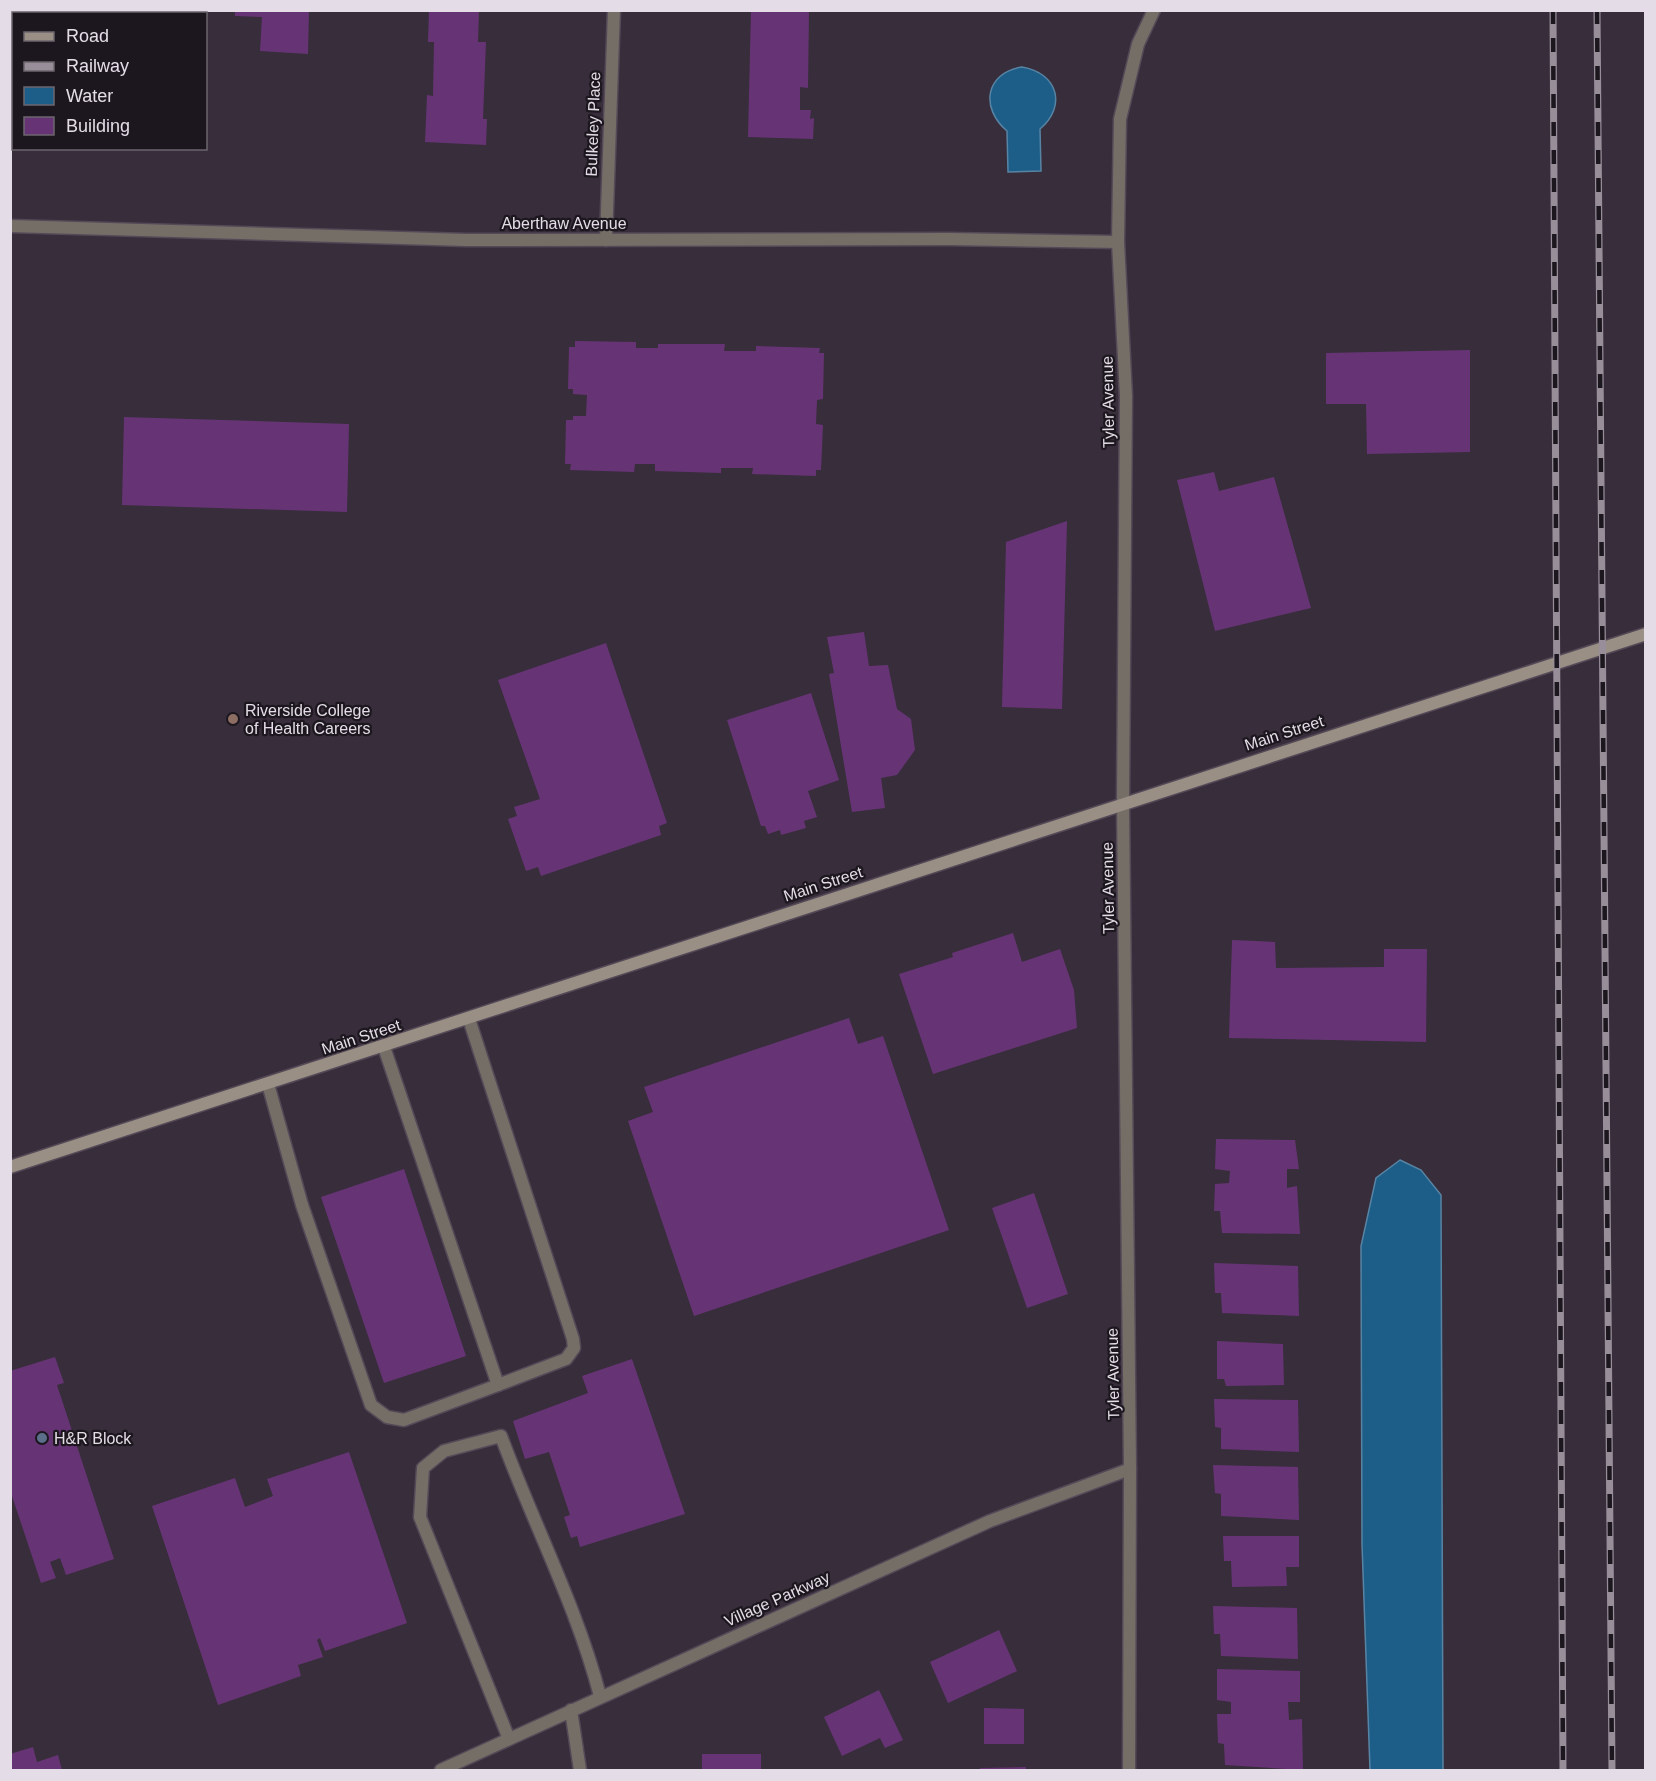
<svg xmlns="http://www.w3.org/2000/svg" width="1656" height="1781" viewBox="0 0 1656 1781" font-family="Arial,sans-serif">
	<rect width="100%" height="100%" fill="#382d3b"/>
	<g fill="#1c5e88" stroke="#5884a4" stroke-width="1.5">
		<path d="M1022,67c36,6 45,39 18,62l1,42 -33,1 -1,-41c-27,-23 -22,-58 15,-64z"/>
		<path d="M1400,1160l21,10 20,25 2,575h-73l-8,-226 -1,-298 15,-68z"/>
	</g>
	<g fill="#663475">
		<path d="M10,10h13v4h-9v87l-4,-1z"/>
		<rect x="74" y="10" width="91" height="4"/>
		<path d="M235,10h74l-1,44 -48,-3 2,-34 -27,-1z"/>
		<path d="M429,10h50l-1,32h8l-3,77h4l-1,26 -61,-3 2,-47 6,1 1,-54h-6z"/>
		<path d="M751,10h58l-1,78 -8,-1v23h11l-1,9 4,-1 -1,21 -65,-2z"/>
		<path d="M575,341l61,1v6h22v-4h67l-1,7h32v-5l64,2 -1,5h5l-1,46 -6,1 -1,24 7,1 -2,45h-5v6l-64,-2 1,-6h-32v5l-66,-2v-7h-20l-1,8 -64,-2 1,-6h-6l1,-44h7v-4h13l1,-21 -14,-1v-5h-5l1,-42h6z"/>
		<path d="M1470,350v102l-103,2 -1,-50h-40v-51z"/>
		<path d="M124,417l225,7 -2,88 -225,-7z"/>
		<path d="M1214,472l5,19 55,-14 37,131 -96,23 -38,-151z"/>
		<path d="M1067,521l-5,188 -60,-2 4,-165z"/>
		<path d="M864,632l5,34 19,-1 9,44 14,10 4,31 -18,25 -16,3 4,30 -33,4 -23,-138 5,-1 -7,-36z"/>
		<path d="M606,643l61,180 -8,3 2,9 -120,41 -3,-9 -12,4 -18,-52 9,-3 -3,-9 26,-8 -42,-119z"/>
		<path d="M811,693l28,87 -31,11 9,26 -13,4 2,7 -25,7 -1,-5 -12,4 -3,-8h-4l-34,-106z"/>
		<path d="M1013,933l9,29 38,-13 14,41 3,38 -144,46 -34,-100 54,-17 -1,-4z"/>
		<path d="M1232,940l43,2 1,26 108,-1v-18h43l-1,93 -197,-4z"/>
		<path d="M849,1018l9,26 25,-8 66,194 -255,86 -66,-195 25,-9 -9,-25z"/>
		<path d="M1216,1139l79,1 4,29h-12v19l10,-2 3,48 -78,-1 -2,-22h-6l1,-27 14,-1 1,-12 -15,-2z"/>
		<path d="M404,1169l62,187 -82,27 -63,-186z"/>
		<path d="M1034,1193l34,101 -41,14 -35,-100z"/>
		<path d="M1214,1263l84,3 1,50 -77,-3 -1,-20h-6z"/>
		<path d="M1217,1341l66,3 1,41 -58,1 -2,-7h-7z"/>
		<path d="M55,1357l9,26 -7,2 57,174 -48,16 -6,-17 -10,4 6,16 -15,5 -31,-93v-119z"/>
		<path d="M632,1359l53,155 -105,33 -3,-11 -6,2 -7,-21 6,-2 -21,-63 -24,7 -12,-38 75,-28 -6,-17z"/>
		<path d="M1214,1399l84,1 1,52 -78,-3v-21l-6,-1z"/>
		<path d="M349,1452l58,171 -82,28 -5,-13 -3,2 6,17 -25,8 3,11 -83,29 -66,-199 83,-28 10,29 28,-11 -6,-17z"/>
		<path d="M1213,1465l85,2 1,53 -78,-4v-22l-6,-1z"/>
		<path d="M1223,1536h76v31h-13l1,19 -55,1 -1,-26h-7z"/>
		<path d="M1213,1606l84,2 1,51 -77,-3 -1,-22h-6z"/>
		<path d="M999,1630l18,41 -69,32 -18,-41z"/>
		<path d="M1217,1669l83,2v31h-12l1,18 13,-1 1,51 -78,-5 -1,-21 -6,-1 -1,-29h14v-12l-14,-2z"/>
		<path d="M879,1690l24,50 -18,8 -5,-10 -38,18 -18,-39z"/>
		<path d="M984,1708l40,1v35h-40z"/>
		<path d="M33,1747l4,15 21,-7 4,15h-52v-16z"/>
		<rect x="702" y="1754" width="59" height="16"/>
		<path d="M1026,1767v3h-46v-2z"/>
	</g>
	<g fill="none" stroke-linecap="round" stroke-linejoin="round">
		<g stroke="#544957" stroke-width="15">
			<g id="lane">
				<path d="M384,1047l114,338 68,-26 8,-11 -1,-9 -104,-320"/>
				<path d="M268,1084l34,121 69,200 16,12 17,3 94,-35"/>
				<path d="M509,1739l-89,-222 3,-49 21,-17 57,-15c32,87 76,171 99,260"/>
			</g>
		</g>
		<g stroke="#544957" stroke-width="15">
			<g id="street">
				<path d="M10,226l456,14 483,-1 169,3"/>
				<path d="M606,240l8,-230"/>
				<path d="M571,1710l9,60"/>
				<path d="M441,1770l549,-249 140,-52"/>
				<path d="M1129,1770l1,-301 -7,-666 3,-407 -8,-154 2,-123 18,-75 16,-34"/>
			</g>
		</g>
		<g stroke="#544957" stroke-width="15">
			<path id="secondary" d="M10,1167l1636,-533"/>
		</g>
		<use href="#lane" stroke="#746e67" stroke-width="12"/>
		<use href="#street" stroke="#746e67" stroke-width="12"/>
		<use href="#secondary" stroke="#9a8f84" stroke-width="12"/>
		<g stroke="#978e9a" stroke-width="7">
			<g id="rail">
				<path d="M1553,10l10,1760"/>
				<path d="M1597,10l15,1760"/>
			</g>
		</g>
		<use href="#rail" stroke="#1c171e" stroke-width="4.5" stroke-dasharray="14" stroke-linecap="butt"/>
	</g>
	<circle fill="#8d6e63" stroke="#1c171e" stroke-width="2" cx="233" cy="719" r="6"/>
	<circle fill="#5c6f8a" stroke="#1c171e" stroke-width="2" cx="42" cy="1438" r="6"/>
	<g text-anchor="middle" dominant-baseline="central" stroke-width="4.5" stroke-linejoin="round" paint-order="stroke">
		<g font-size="16" fill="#e4dde7" stroke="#1c171e">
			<text transform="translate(593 124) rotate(-88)">Bulkeley Place</text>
			<text x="564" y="223">Aberthaw Avenue</text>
			<text transform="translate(1108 402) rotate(-91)">Tyler Avenue</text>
			<text transform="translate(1284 733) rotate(-18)">Main Street</text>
			<text transform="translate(823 884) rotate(-18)">Main Street</text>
			<text transform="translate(1108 888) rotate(-91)">Tyler Avenue</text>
			<text transform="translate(361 1037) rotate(-18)">Main Street</text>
			<text transform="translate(1113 1374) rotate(-91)">Tyler Avenue</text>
			<text transform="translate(777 1599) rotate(-24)">Village Parkway</text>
		</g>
		<g font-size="16" fill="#e4dde7" stroke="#1c171e" text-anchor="start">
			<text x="245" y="710">Riverside College<tspan x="245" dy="18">of Health Careers</tspan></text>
			<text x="54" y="1438">H&amp;R Block</text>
		</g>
	</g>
	<rect width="1656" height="1781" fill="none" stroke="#e4dde7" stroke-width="24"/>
	<rect x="12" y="12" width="195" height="138" fill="#1c171e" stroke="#6c666e" stroke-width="1.5"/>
	<rect x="24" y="32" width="30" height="9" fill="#9a8f84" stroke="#6c666e" stroke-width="1.5"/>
	<text x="66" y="42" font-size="18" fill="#e4dde7">Road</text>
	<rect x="24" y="62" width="30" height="9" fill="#978e9a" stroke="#6c666e" stroke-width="1.5"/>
	<text x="66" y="72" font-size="18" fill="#e4dde7">Railway</text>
	<rect x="24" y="87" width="30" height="18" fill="#1c5e88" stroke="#6c666e" stroke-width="1.5"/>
	<text x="66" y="102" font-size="18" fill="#e4dde7">Water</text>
	<rect x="24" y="117" width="30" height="18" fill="#663475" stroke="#6c666e" stroke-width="1.5"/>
	<text x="66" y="132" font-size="18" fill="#e4dde7">Building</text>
</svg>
